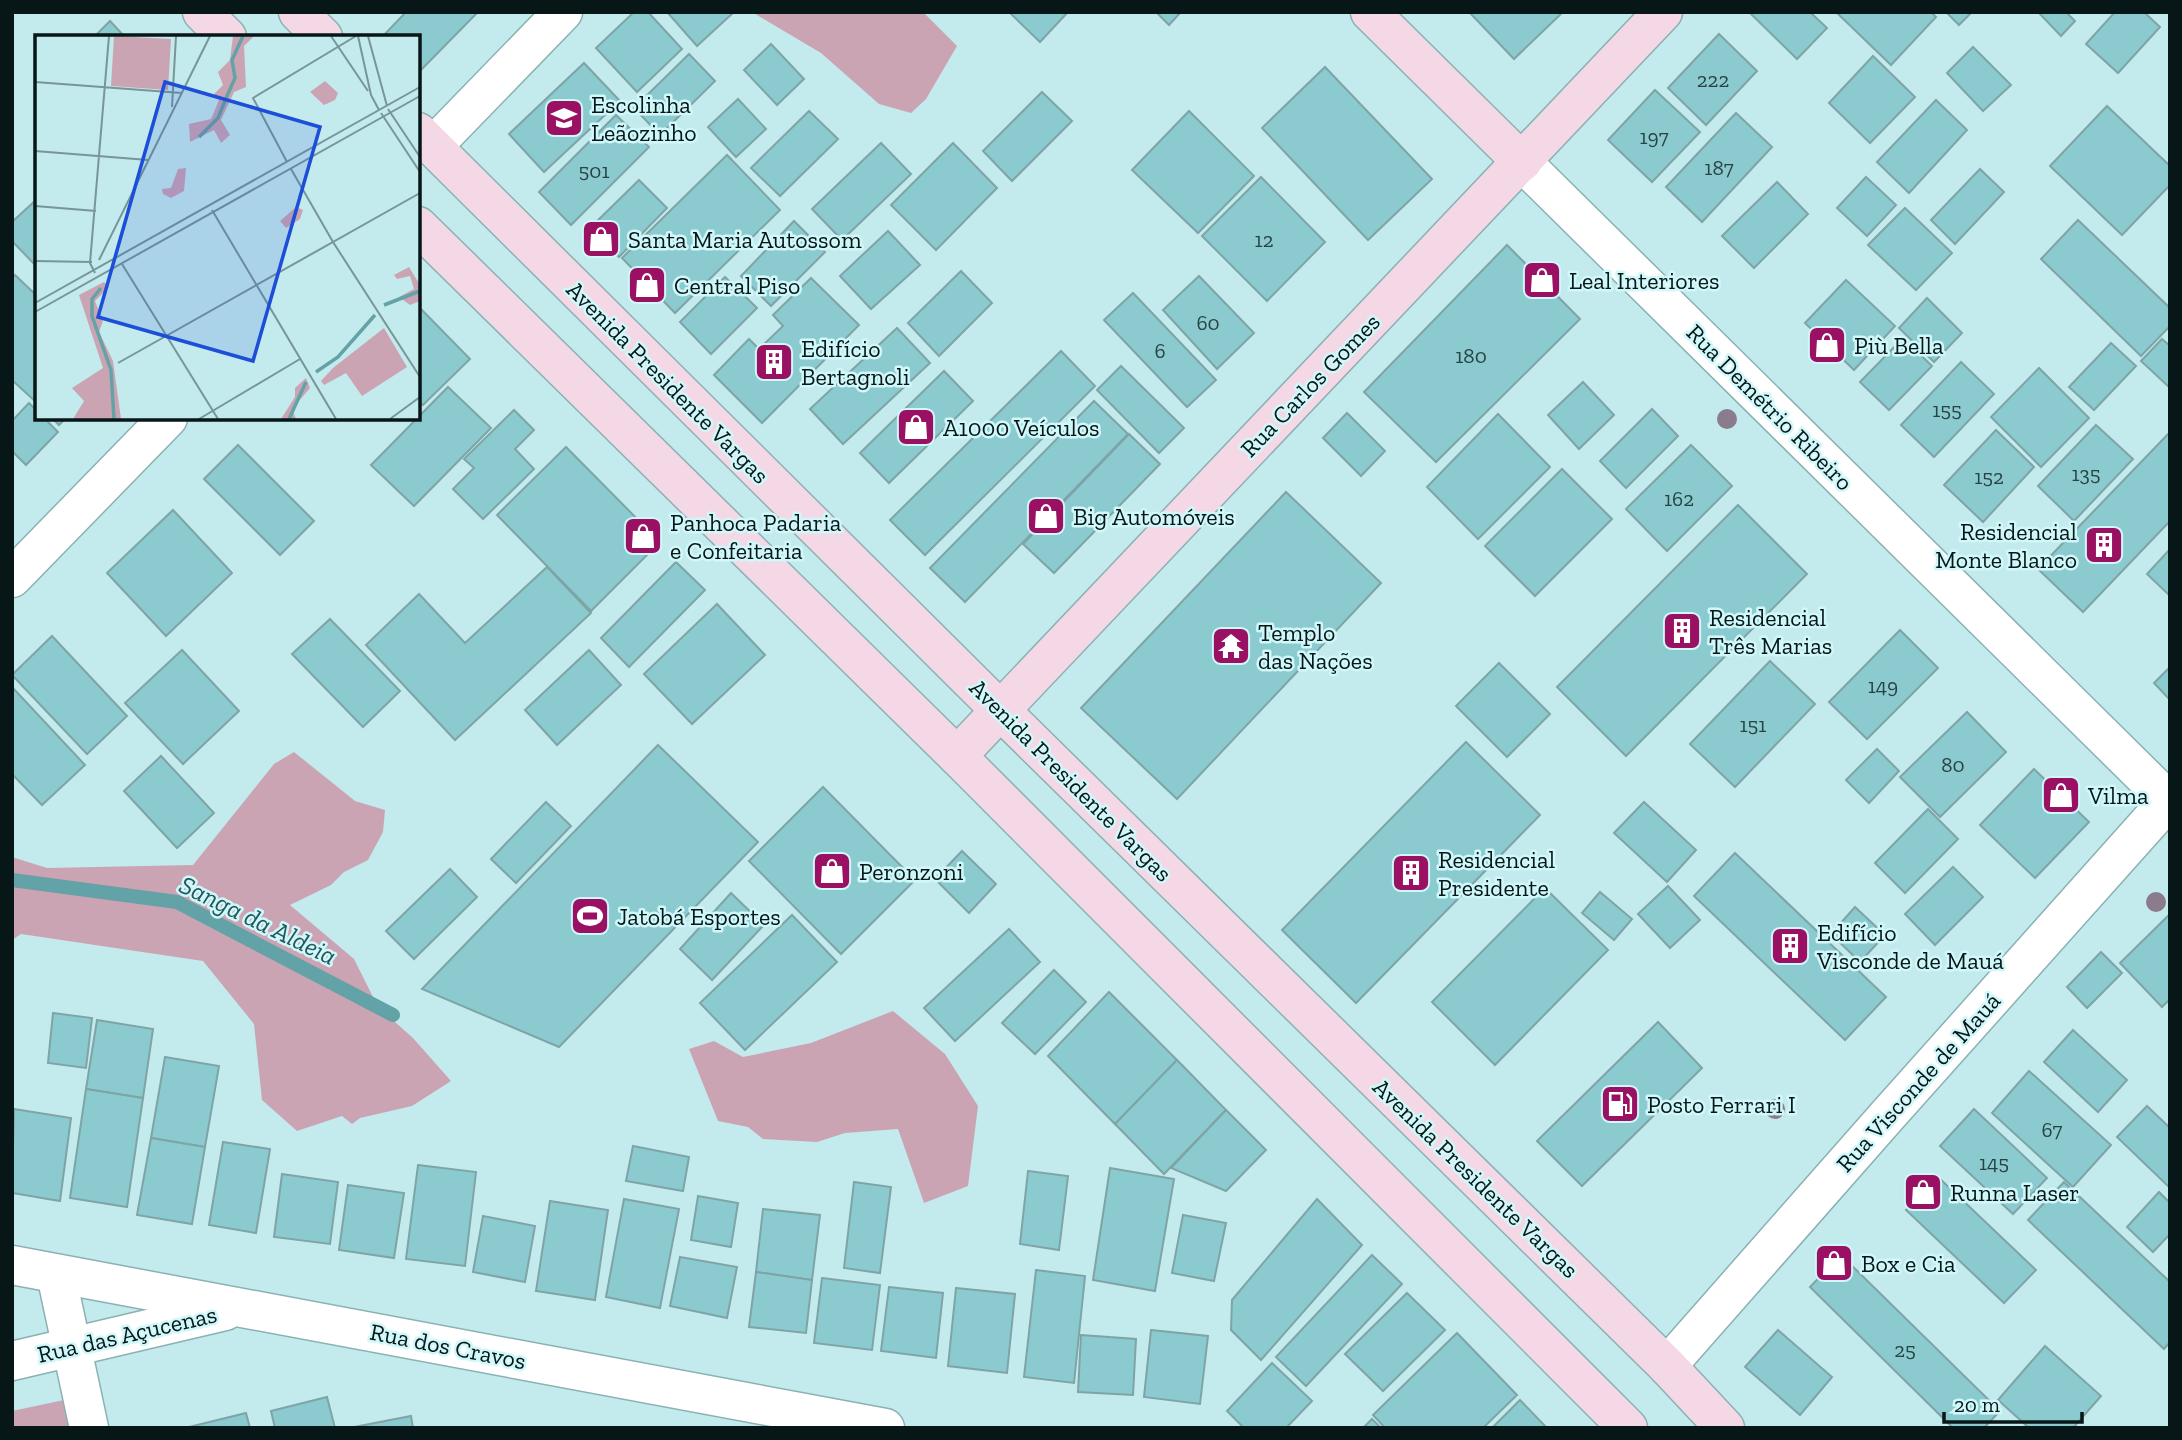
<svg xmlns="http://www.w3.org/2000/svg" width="2182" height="1440" viewBox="0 0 2182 1440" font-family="'Zilla Slab',serif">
	<rect width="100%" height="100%" fill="#c3eaed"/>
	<g fill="#cba4b4">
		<path d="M752,12h171l34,34 -31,53 -15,14 -32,-9 -58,-51z"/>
		<path d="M294,752l61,49 30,9 -2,22 -15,28 -24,12 -13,13 -41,20 64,54 24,48 35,31 38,43 -39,25 -52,12 -8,6 -10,-8 -45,15 -35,-31 -8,-76 -51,-63 -182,-27 -9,6v-83l35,11 146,-3 81,-101z"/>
		<path d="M893,1011l52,43 33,52 -10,80 -44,17 -26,-74 -53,4 -28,9 -54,-3 -15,-12 -30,-6 -29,-72 25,-8 29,16 68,-14z"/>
		<path d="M64,1400l6,28h-58v-17z"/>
	</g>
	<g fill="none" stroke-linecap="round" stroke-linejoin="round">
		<path stroke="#63a2a6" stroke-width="14" d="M12,880l165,22 216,113"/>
	</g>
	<g fill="#8bcbcf" stroke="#7ea4a6" stroke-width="2">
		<path d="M406,12h72l-60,61v-36h-36z"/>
		<path d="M634,12h14l34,37 -45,43 -41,-44z"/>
		<path d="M667,12h67l-37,34z"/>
		<path d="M1009,12h59l-28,30z"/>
		<path d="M1156,12h25l-12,13z"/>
		<path d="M1469,12h94l-49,47z"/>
		<path d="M1749,12h61l17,16 -30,31z"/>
		<path d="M1836,12h95l5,5 -45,48z"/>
		<path d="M1946,12h26l-13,13z"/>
		<path d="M2038,12h28l9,9 -14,15z"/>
		<path d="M2115,12h29l16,15 -42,46 -32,-29z"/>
		<path d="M110,21l15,16h-31z"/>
		<path d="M1719,34l38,37 -51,54 -38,-37z"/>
		<path d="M771,44l33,35 -27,26 -33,-35z"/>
		<path d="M1973,47l38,38 -28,26 -36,-38z"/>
		<path d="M689,54l26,27 -55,54 -26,-27z"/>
		<path d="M1873,56l42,41 -45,46 -41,-40z"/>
		<path d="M584,63l36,38 -76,71 -35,-38z"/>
		<path d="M1325,67l107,112 -64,61 -106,-112z"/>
		<path d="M1655,90l45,42 -48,50 -44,-42z"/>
		<path d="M1042,92l30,29 -60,60 -29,-30z"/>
		<path d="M738,99l28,30 -30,28 -28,-30z"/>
		<path d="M1936,100l31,30 -58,63 -32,-31z"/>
		<path d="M2107,106l63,60v19l-48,50 -72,-69z"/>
		<path d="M809,111l29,28 -58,57 -29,-28z"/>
		<path d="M1189,111l65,65 -56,57 -66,-63z"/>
		<path d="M1736,113l36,34 -70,75 -36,-35z"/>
		<path d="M616,115l33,32 -78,78 -32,-33z"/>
		<path d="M881,143l30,31 -69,66 -30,-31z"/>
		<path d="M953,143l44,45 -61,62 -45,-45z"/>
		<path d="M727,155l53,55 -105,103 -53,-55z"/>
		<path d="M1980,169l24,23 -49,52 -24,-24z"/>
		<path d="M1261,177l64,65 -58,59 -65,-65z"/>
		<path d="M1866,177l30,28 -29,31 -30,-28z"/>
		<path d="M639,180l28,28 -48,49 -29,-29z"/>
		<path d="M1777,182l31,32 -54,54 -32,-32z"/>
		<path d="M37,199v68l-25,-26v-19z"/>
		<path d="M1905,208l47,45 -36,37 -48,-45z"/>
		<path d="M2078,220l92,88v18l-29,30 -100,-97z"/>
		<path d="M794,221l31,31 -54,54 -30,-30z"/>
		<path d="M888,231l32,34 -49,44 -31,-33z"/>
		<path d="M1507,245l73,74 -144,143 -72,-70z"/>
		<path d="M961,271l31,32 -53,53 -31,-33z"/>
		<path d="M15,275l22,21v107l-25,-23v-102z"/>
		<path d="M1199,276l55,57 -37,36 -54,-59z"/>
		<path d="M725,277l32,31 -46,46 -31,-32z"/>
		<path d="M811,278l48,47 -97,98 -48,-48 35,-36 10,10 24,-23 -10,-11z"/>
		<path d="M1846,280l49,46 -41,44 -49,-47z"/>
		<path d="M1133,293l83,87 -29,27 -83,-87z"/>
		<path d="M1927,298l35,35 -28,29 -35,-34z"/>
		<path d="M418,306l52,53 -47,46 -5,-4z"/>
		<path d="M897,328l33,35 -87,81 -33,-35z"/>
		<path d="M1903,338l29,28 -43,44 -29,-28z"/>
		<path d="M2162,339l8,7v42l-29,-27z"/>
		<path d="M2111,343l25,23 -42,44 -25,-23z"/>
		<path d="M1061,351l34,35 -170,169 -35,-35z"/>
		<path d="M1961,362l33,32 -60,63 -33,-32z"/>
		<path d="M1121,366l63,62 -25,25 -62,-63z"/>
		<path d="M2039,368l50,50 -48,49 -50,-50z"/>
		<path d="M944,371l29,30 -84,82 -29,-30z"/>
		<path d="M1583,382l31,33 -35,34 -31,-34z"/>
		<path d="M448,387l43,41 -77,78 -43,-41z"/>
		<path d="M1094,401l34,33 -163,168 -35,-34z"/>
		<path d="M29,403l8,8v7h7l14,14 -32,33 -14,-14v-30z"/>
		<path d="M1652,409l26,27 -52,52 -26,-27z"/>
		<path d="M514,410l20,20 -19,19 19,20 -51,50 -30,-30 21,-21 -10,-9z"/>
		<path d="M1347,413l38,38 -24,25 -38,-38z"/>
		<path d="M1498,414l52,53 -72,72 -51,-52z"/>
		<path d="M52,418h14l-7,7z"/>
		<path d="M2096,425l37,34 -59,62 -36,-35z"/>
		<path d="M1996,430l38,37 -51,55 -39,-37z"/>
		<path d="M2170,432v89l-87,91 -45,-43z"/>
		<path d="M1129,434l31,30 -106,109 -31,-29z"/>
		<path d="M238,445l76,76 -34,34 -76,-76z"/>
		<path d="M1691,445l41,41 -65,65 -41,-42z"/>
		<path d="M566,447l94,95 -69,69 -94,-96z"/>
		<path d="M1562,469l50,50 -77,77 -50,-50z"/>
		<path d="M1286,492l95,91 -204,216 -96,-91z"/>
		<path d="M1738,505l69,69 -181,182 -69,-69z"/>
		<path d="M173,510l59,63 -66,63 -59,-63z"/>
		<path d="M2170,549v47l-23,-22z"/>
		<path d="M676,562l29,28 -76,77 -28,-29z"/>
		<path d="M547,567l44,46 -136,127 -89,-95 53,-51 46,49z"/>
		<path d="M717,604l48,51 -73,69 -48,-50z"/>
		<path d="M330,619l70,72 -37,36 -71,-73z"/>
		<path d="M1900,630l38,38 -71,71 -38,-37z"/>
		<path d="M52,636l75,80 -40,38 -75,-79z"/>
		<path d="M182,650l57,61 -56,53 -58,-61z"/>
		<path d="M589,650l32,35 -64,60 -32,-35z"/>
		<path d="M1770,661l45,43 -80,83 -45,-43z"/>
		<path d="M1499,663l51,51 -43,43 -51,-51z"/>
		<path d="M2170,667v33l-16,-17z"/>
		<path d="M12,687l73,78 -43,40 -30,-31z"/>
		<path d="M1967,712l39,40 -66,65 -40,-40z"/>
		<path d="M1466,742l74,73 -184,188 -74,-73z"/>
		<path d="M658,745l100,97 -199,205 -137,-58z"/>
		<path d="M1877,749l22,22 -30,32 -23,-23z"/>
		<path d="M161,756l53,57 -37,35 -53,-57z"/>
		<path d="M2034,769l55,53 -54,56 -55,-53z"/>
		<path d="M823,787l92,93 -74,74 -92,-93z"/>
		<path d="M546,802l25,24 -55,57 -25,-24z"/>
		<path d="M1644,802l52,48 -29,32 -53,-49z"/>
		<path d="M1928,809l30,30 -53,54 -30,-30z"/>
		<path d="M962,851l34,33 -27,29 -34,-34z"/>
		<path d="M1735,853l151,144 -41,43 -151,-144z"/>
		<path d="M1953,867l30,30 -48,48 -30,-31z"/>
		<path d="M450,869l27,28 -63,62 -28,-28z"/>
		<path d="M1668,886l32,34 -30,28 -32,-34z"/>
		<path d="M1545,888l63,62 -113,115 -63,-63z"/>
		<path d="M1600,892l32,27 -18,21 -32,-27z"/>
		<path d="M731,893l33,32 -52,55 -32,-31z"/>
		<path d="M1855,907l30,28 -25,27 -29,-28z"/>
		<path d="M2170,914v85l-8,8 -42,-44z"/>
		<path d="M792,915l45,47 -92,88 -45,-47z"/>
		<path d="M1009,929l31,33 -85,79 -31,-33z"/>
		<path d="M2101,952l21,21 -35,35 -20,-21z"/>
		<path d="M1054,970l32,32 -51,52 -33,-31z"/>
		<path d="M1109,992l68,68 -62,64 -67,-68z"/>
		<path d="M53,1013l39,5 -6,50 -38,-5z"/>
		<path d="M97,1020l56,9 -10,69 -57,-9z"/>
		<path d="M1658,1022l44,46 -120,118 -45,-45z"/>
		<path d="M2073,1030l54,50 -29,32 -54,-50z"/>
		<path d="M165,1057l54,9 -14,81 -54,-9z"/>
		<path d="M1177,1060l49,50 -62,64 -49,-50z"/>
		<path d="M2029,1071l82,74 -38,42 -81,-74z"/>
		<path d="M86,1089l57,9 -16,109 -57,-9z"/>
		<path d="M2147,1106l23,22v60l-53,-51z"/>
		<path d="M14,1109l57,9 -11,83 -48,-8z"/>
		<path d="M1974,1109l73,69 -34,36 -73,-68z"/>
		<path d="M1226,1110l40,40 -40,41 -55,-23z"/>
		<path d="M151,1138l54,9 -13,77 -55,-9z"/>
		<path d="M223,1142l47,7 -14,84 -47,-8z"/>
		<path d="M633,1146l56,11 -6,34 -57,-10z"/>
		<path d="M418,1165l58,7 -11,94 -59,-7z"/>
		<path d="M1110,1168l64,11 -19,112 -62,-11z"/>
		<path d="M1028,1171l40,5 -9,74 -39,-6z"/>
		<path d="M282,1174l56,8 -8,62 -56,-7z"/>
		<path d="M1937,1176l99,94 -32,33 -98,-93z"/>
		<path d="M854,1182l37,5 -11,86 -36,-5z"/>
		<path d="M2064,1182l106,100v60l-6,7 -136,-129z"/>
		<path d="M348,1185l56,8 -10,65 -55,-8z"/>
		<path d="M2159,1192l11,11v31l-17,18 -26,-25z"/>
		<path d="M698,1196l40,7 -7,44 -40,-7z"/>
		<path d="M624,1199l55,10 -19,99 -54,-11z"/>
		<path d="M1317,1199l45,46 -101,115 -30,-30 1,-30z"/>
		<path d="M550,1201l58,9 -13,90 -59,-9z"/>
		<path d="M763,1209l57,6 -8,65 -56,-8z"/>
		<path d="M1183,1215l43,8 -12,58 -42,-8z"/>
		<path d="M483,1216l52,10 -10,56 -52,-10z"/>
		<path d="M1372,1255l30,29 -96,102 -30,-29z"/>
		<path d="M1841,1255l159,156 -16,17h-31l-143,-141z"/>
		<path d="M680,1257l57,10 -10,51 -57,-12z"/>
		<path d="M1036,1270l49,6 -11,107 -50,-6z"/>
		<path d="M756,1272l56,8 -6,53 -57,-6z"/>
		<path d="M822,1278l58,7 -8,65 -58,-7z"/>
		<path d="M889,1287l54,6 -7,65 -55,-7z"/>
		<path d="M956,1288l59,6 -8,79 -59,-7z"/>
		<path d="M1407,1293l38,37 -62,61 -38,-37z"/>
		<path d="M1151,1330l57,6 -8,68 -56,-7z"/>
		<path d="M1778,1330l54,47 -32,38 -55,-48z"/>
		<path d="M1457,1333l60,62 -34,33h-98l-12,-13z"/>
		<path d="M1081,1335l55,4 -3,56 -55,-3z"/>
		<path d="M2045,1346l56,50 -28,32h-44l-31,-28z"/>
		<path d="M1272,1363l40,38 -26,27h-42l-17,-17z"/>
		<path d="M327,1397l8,31h-60l-4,-17z"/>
		<path d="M1520,1400l27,28h-55z"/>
		<path d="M246,1413l4,15h-65z"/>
		<path d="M411,1416l2,12h-64z"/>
		<path d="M1372,1419l9,9h-18z"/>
	</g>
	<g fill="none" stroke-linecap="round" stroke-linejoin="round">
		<g stroke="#8bb1b3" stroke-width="41">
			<g id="street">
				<path d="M433,146l130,-134"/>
				<path d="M1522,162l648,640"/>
				<path d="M12,578l156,-160"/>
				<path d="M12,1265l873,163"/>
				<path d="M56,1274l33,154"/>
				<path d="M12,1361l213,-50"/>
				<path d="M1667,1366l220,-250 283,-317"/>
			</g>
		</g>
		<g stroke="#8bb1b3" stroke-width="41">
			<g id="secondary">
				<path d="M202,12l25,25"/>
				<path d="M298,12l25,25"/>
				<path d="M1370,12l152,150"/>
				<path d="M418,132l583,579 666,655 58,62"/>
				<path d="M418,226l539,530 671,672"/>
				<path d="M957,756l706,-744"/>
			</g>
		</g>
		<use href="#street" stroke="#fff" stroke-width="38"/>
		<use href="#secondary" stroke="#f4d8e5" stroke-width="38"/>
	</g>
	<g fill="#8a7b8d">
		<circle cx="1727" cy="419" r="10"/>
		<circle cx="2156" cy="902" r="10"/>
		<circle cx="1775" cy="1109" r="10"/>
	</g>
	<defs>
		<g id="school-square" transform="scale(2.0125)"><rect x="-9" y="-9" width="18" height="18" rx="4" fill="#9a1163" stroke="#d0f8fa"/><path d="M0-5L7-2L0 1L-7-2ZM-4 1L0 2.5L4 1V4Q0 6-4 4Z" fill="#fff"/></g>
		<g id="shop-square" transform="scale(2.0125)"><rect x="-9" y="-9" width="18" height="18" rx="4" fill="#9a1163" stroke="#d0f8fa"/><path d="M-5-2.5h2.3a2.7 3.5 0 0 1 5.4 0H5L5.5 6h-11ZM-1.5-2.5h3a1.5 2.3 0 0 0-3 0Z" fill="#fff"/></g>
		<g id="building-square" transform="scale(2.0125)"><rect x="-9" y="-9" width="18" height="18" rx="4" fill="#9a1163" stroke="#d0f8fa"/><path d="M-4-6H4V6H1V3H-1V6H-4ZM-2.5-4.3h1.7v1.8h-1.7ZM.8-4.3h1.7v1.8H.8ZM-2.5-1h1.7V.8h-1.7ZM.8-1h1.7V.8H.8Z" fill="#fff"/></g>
		<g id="temple-square" transform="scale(2.0125)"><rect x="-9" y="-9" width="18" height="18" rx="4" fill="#9a1163" stroke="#d0f8fa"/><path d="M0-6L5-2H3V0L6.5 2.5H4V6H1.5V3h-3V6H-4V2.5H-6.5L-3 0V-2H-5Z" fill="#fff"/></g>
		<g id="stadium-square" transform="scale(2.0125)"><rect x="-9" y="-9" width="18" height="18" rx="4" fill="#9a1163" stroke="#d0f8fa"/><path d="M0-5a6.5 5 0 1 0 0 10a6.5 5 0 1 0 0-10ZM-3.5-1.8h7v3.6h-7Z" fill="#fff"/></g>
		<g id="fuel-square" transform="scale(2.0125)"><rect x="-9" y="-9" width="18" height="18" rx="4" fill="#9a1163" stroke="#d0f8fa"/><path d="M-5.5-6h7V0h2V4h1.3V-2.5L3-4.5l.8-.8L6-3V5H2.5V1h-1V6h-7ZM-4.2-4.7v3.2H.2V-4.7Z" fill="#fff"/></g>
	</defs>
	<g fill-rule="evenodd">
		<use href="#school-square" x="564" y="118"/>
		<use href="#shop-square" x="601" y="239"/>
		<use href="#shop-square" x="1542" y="280"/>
		<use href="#shop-square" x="647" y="285"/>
		<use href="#shop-square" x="1827" y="345"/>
		<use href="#building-square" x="774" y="362"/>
		<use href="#shop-square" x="916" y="427"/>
		<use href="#shop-square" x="1046" y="516"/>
		<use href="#shop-square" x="643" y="536"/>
		<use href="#building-square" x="2104" y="545"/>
		<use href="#building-square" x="1682" y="631"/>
		<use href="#temple-square" x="1231" y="646"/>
		<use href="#shop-square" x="2061" y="795"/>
		<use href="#shop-square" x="832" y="871"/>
		<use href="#building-square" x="1411" y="873"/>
		<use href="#stadium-square" x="590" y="916"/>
		<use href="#building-square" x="1790" y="946"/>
		<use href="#fuel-square" x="1620" y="1104"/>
		<use href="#shop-square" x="1923" y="1192"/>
		<use href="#shop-square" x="1834" y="1263"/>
	</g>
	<g text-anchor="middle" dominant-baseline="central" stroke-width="5" stroke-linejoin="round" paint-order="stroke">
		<g font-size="21" fill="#284345">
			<text x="1713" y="79">222</text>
			<text x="1654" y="136">197</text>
			<text x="1719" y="167">187</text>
			<text x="594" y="170">501</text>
			<text x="1264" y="239">12</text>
			<text x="1208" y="322">60</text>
			<text x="1160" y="350">6</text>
			<text x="1471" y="355">180</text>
			<text x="1947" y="409">155</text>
			<text x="2086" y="473">135</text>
			<text x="1989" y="476">152</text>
			<text x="1679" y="498">162</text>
			<text x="1883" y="685">149</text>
			<text x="1753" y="724">151</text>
			<text x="1953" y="764">80</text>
			<text x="2052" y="1129">67</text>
			<text x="1994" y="1162">145</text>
			<text x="1905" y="1349">25</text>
		</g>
		<g font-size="24" fill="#071617" stroke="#d0f8fa" text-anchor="start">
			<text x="591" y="104">Escolinha<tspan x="591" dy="28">Leãozinho</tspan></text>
			<text x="628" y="239">Santa Maria Autossom</text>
			<text x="1569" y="280">Leal Interiores</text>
			<text x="674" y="285">Central Piso</text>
			<text x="1854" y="345">Più Bella</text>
			<text x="801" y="348">Edifício<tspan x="801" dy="28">Bertagnoli</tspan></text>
			<text x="943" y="427">A1000 Veículos</text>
			<text x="1073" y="516">Big Automóveis</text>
			<text x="670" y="522">Panhoca Padaria<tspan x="670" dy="28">e Confeitaria</tspan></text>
			<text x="2077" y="531" text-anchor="end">Residencial<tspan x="2077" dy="28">Monte Blanco</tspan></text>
			<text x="1709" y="617">Residencial<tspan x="1709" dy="28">Três Marias</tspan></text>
			<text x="1258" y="632">Templo<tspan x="1258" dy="28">das Nações</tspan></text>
			<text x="2088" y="795">Vilma</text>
			<text x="1438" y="859">Residencial<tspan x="1438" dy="28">Presidente</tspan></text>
			<text x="859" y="871">Peronzoni</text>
			<text x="617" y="916">Jatobá Esportes</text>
			<text x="1817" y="932">Edifício<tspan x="1817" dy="28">Visconde de Mauá</tspan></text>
			<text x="1647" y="1104">Posto Ferrari I</text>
			<text x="1950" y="1192">Runna Laser</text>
			<text x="1861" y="1263">Box e Cia</text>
		</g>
		<g font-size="24" fill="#071617" stroke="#d0f8fa">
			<text transform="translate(668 382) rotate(45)">Avenida Presidente Vargas</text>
			<text transform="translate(1310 385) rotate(-46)">Rua Carlos Gomes</text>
			<text transform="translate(1770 407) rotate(45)">Rua Demétrio Ribeiro</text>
			<text transform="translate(1071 780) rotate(45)">Avenida Presidente Vargas</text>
			<text transform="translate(1918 1082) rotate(-48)">Rua Visconde de Mauá</text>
			<text transform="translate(1476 1178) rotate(44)">Avenida Presidente Vargas</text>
			<text transform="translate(127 1334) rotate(-13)">Rua das Açucenas</text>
			<text transform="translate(448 1346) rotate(11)">Rua dos Cravos</text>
		</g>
		<g font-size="26" font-style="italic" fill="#22585c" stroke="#d0f8fa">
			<text transform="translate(258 920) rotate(26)">Sanga da Aldeia</text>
		</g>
	</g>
	<g transform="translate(35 35)">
		<rect width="385" height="385" fill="#c3eaed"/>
		<path d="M79,1l57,3 -3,51 -57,-4zM198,1h21l-10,10 2,41 -12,5 -13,28 9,15 -9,8 -7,-13 -24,12 -1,-18 22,-5 8,-19 -5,-6 9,-9 -5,-13 12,-12zM290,46l13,12 -3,7 -11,5 -14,-13zM151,133l-2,23 -13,7 -8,-4 -1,-5 9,-1 7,-19zM261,172l7,3 -3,9 -14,9 -6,-7zM374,232l11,18v16l-10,4 -11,-8 15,-8 -4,-13 -13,3 -3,-4zM69,247l5,5 -14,14 8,20 -4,11 14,29 8,58h-48l11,-18 -12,-13 31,-20 -24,-73zM349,293l23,39 -45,29 -16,-23 -22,12 -3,-4 12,-13zM271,343l4,10 -18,21 4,10h-15l14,-22v-9z" fill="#cba4b4"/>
		<path fill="none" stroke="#63a2a6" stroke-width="3.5" d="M164,102l19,-19 9,-22 8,-18 -3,-18 11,-24M66,253l-9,11v17l19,54 3,49M349,270l36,-14M281,337l22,-15 37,-42M254,384l17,-37"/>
		<path fill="none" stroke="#789597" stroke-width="2" d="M296,1l37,55M323,1l13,59 8,15M333,1l19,70M0,47l147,11M137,72l4,-71M353,74l32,48M346,78l39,59M0,116l113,9M252,127l-34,-64 103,-62M256,134l42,73 87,135M0,171l61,5M177,175l124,209M64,225l111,-224M0,226l57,1M87,229l96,155M60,238l-5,-10 19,-227M0,268l385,-216M0,277l385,-216M83,328l302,-170M164,384l101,-60M355,384l30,-22"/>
		<path fill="#1d4ed8" fill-opacity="0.15" stroke="#1d4ed8" stroke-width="3.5" d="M130,47l155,45 -67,234 -155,-44z"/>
		<rect width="385" height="385" fill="none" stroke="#071617" stroke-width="3.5"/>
	</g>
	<rect width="2182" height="1440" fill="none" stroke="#071617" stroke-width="28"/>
	<path d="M1944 1412v10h138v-10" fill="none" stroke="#071617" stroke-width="3.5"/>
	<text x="1954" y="1412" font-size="21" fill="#071617" stroke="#d0f8fa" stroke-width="5" paint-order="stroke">20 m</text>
</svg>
